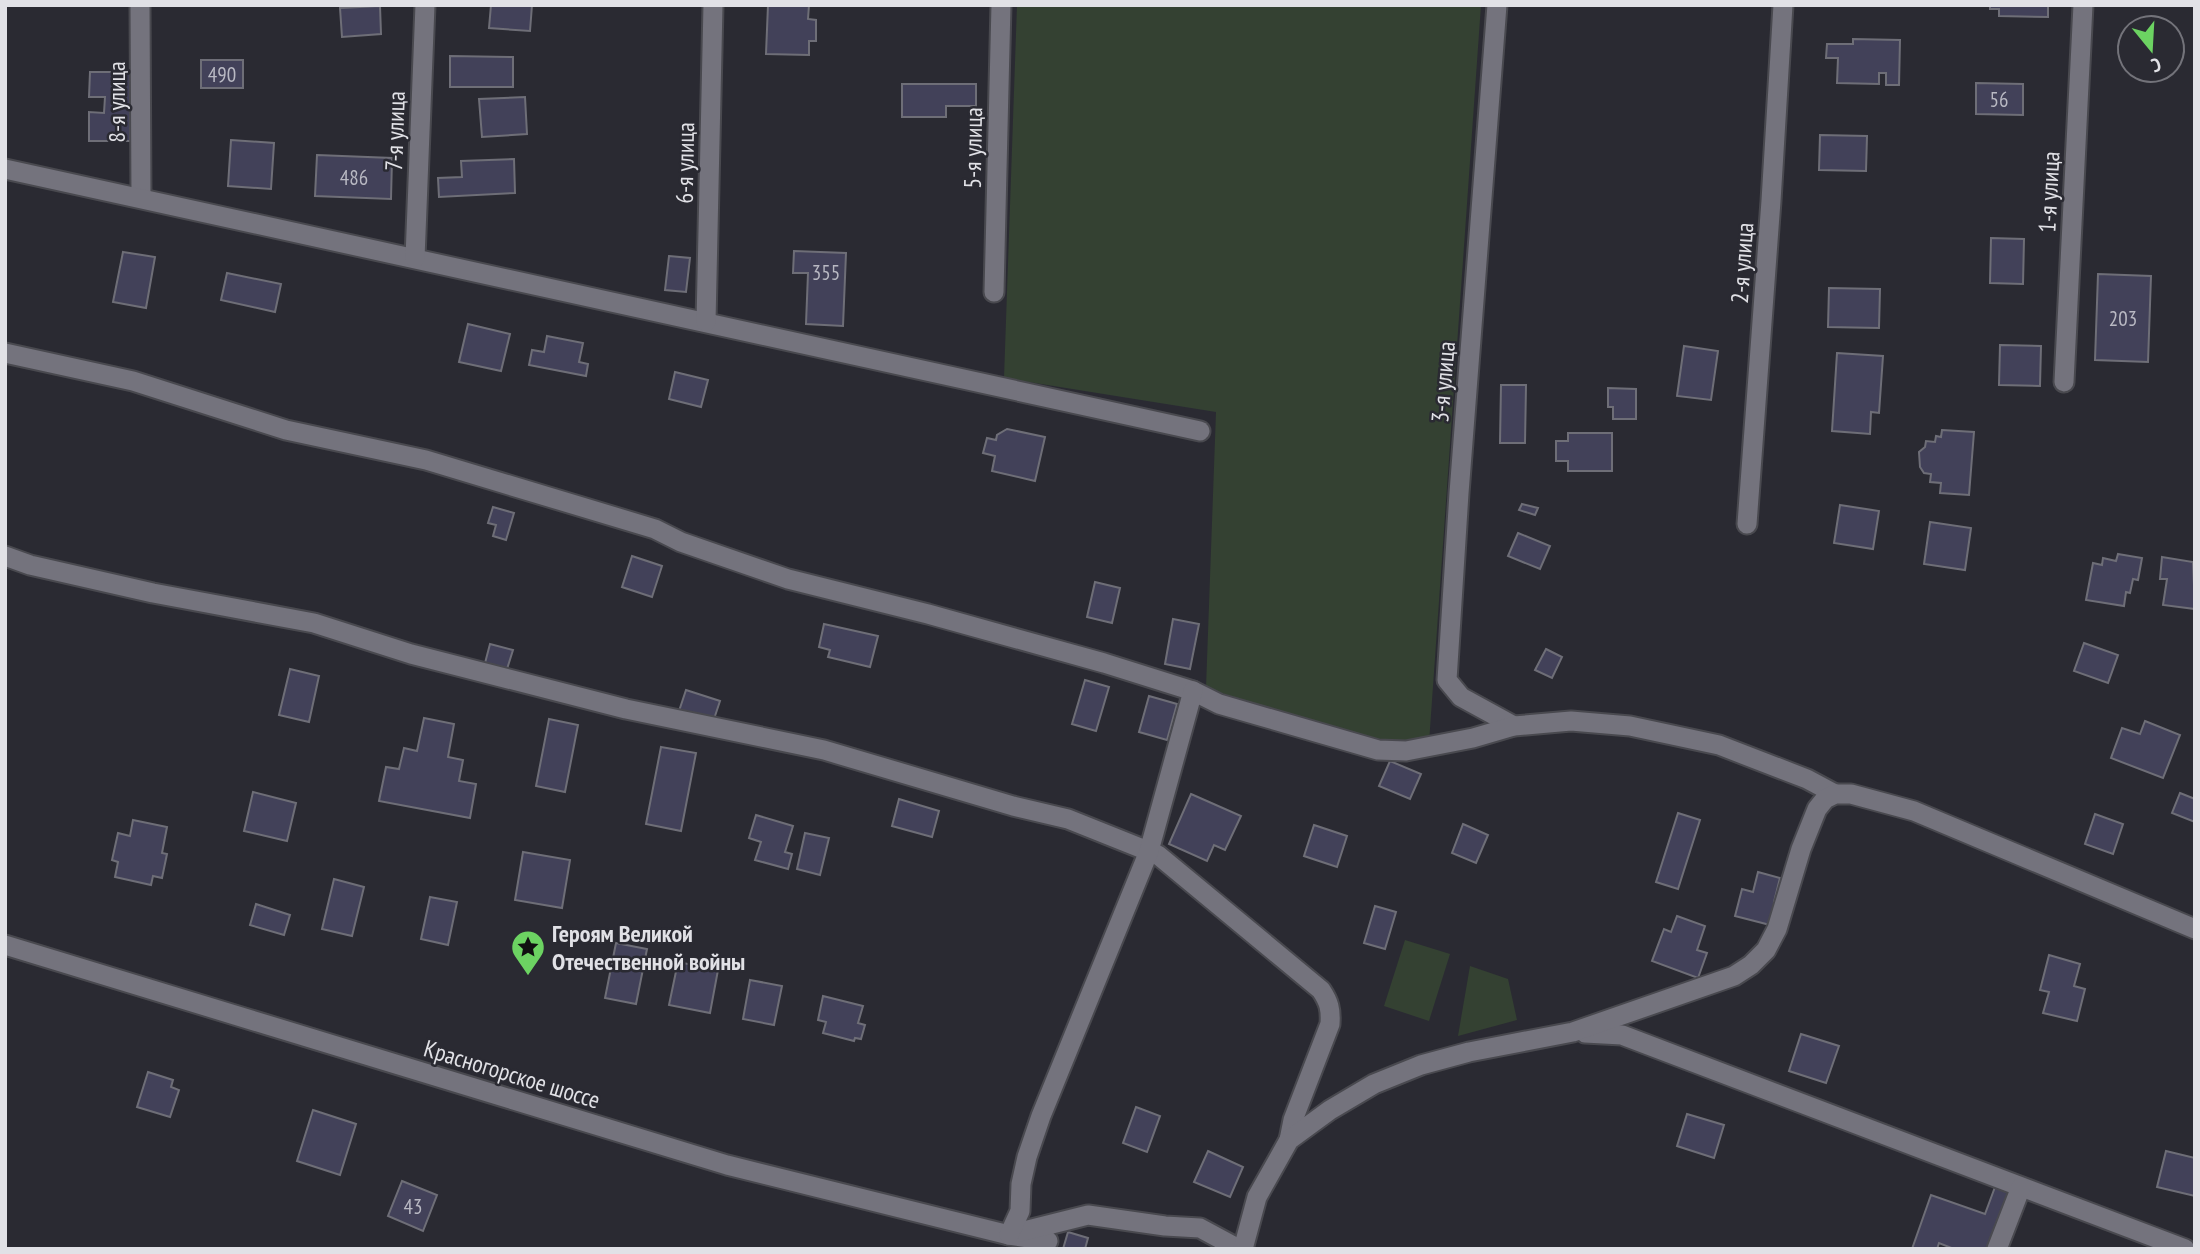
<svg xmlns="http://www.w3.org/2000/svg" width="2200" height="1254" viewBox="0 0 2200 1254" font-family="'PT Sans Narrow',sans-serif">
	<rect width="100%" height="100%" fill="#2a2a32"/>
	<g fill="#344132">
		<path d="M1017,5h464l-52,738 -68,-5 -155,-50 10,-276 -212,-34z"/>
		<path d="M1405,940l45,14 -21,67 -45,-15z"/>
		<path d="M1470,966l38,13 9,41 -59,16z"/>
	</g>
	<g fill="#424159" stroke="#6e6e77" stroke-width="2">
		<path d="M491,5h41l-2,26 -41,-3z"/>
		<path d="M768,5h41l-1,14 8,1v21h-7v14l-43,-1z"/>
		<path d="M1990,5h58v12l-49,-1v-7h-9z"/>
		<path d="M380,6l1,28 -39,3 -2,-29z"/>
		<path d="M1853,39l47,1 -1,45h-13v-12h-7v11l-42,-1 1,-25h-12l1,-14h26z"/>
		<path d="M450,56l63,1v30h-63z"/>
		<rect x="201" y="60" width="42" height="28"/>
		<path d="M90,72h41l-1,69h-41v-29l15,1 1,-16h-16z"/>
		<path d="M1976,83l47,1v31l-47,-1z"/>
		<path d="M902,84h74v22h-30v11h-44z"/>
		<path d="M525,97l2,37 -45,3 -3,-38z"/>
		<path d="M1820,135l47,1 -1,35 -47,-1z"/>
		<path d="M231,140l43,3 -3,46 -43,-3z"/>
		<path d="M317,155l75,3 -1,41 -76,-3z"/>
		<path d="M514,159l1,34 -76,4 -1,-19 24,-1 -1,-16z"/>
		<path d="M1991,238l33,1 -1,45 -33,-1z"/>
		<path d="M794,251l52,2 -3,73 -37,-2 2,-51h-15z"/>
		<path d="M123,252l32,5 -9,51 -33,-6z"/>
		<path d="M669,256l21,2 -4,34 -21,-2z"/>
		<path d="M227,273l54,11 -6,28 -54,-12z"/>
		<path d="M2098,274l53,2 -3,86 -53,-2z"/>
		<path d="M1829,288l51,1 -1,39 -51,-1z"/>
		<path d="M468,324l42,10 -9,37 -42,-9z"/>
		<path d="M547,336l36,7 -4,19 9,2 -2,12 -57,-11 3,-15 12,2z"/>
		<path d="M2000,345l41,1 -1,40 -41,-1z"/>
		<path d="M1684,346l34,5 -7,49 -34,-4z"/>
		<path d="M1837,353l46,3 -4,57 -8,-1 -1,22 -38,-3z"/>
		<path d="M675,372l33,8 -7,27 -32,-8z"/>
		<path d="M1501,385h25l-1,58h-25z"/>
		<path d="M1608,388l28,1v30h-23v-12h-5z"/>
		<path d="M1007,429l38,8 -10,44 -43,-10 3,-15 -12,-3 4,-15 9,2 1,-5z"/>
		<path d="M1942,430l32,2 -5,63 -29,-2 1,-10 -11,-1 1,-8 -7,-1 -4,-6 -1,-15 6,-5 1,-6 9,1 1,-6 5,1z"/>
		<path d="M1568,433h44v38h-44v-10h-12v-20h12z"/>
		<path d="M1522,504l16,4 -3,7 -16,-5z"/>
		<path d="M1840,505l39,6 -6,38 -39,-6z"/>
		<path d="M493,507l21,6 -8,27 -13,-4 3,-11 -8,-2z"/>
		<path d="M1930,522l41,6 -6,42 -41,-6z"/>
		<path d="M1518,533l32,13 -10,23 -32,-13z"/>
		<path d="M2118,554l24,4 -4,22 -5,-1 -3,14 -4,-1 -2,14 -38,-6 7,-37 9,2 1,-7 13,3z"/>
		<path d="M632,556l30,10 -10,31 -30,-10z"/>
		<path d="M2162,557l31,5 2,47 -32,-4 4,-26h-7z"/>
		<path d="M1095,582l25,6 -8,35 -25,-6z"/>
		<path d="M1173,619l26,5 -9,45 -25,-5z"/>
		<path d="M824,624l54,12 -8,31 -42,-10 2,-7 -11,-3z"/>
		<path d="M2084,643l34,12 -10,28 -34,-12z"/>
		<path d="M490,644l23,6 -6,19 -22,-6z"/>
		<path d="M1546,649l16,8 -10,21 -17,-8z"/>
		<path d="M290,669l29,7 -10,46 -30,-7z"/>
		<path d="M1085,680l24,7 -13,44 -24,-7z"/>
		<path d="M686,690l34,11 -7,21 -34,-11z"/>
		<path d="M1149,696l28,8 -10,36 -28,-8z"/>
		<path d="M424,718l30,6 -6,33 15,3 -4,21 17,3 -6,34 -91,-17 7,-34 13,2 5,-21 13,3z"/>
		<path d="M549,719l29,6 -13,67 -29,-6z"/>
		<path d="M2145,721l35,14 -17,43 -52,-20 11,-30 18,6z"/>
		<path d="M661,747l35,6 -15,78 -35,-7z"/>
		<path d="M1390,761l31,13 -11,25 -31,-13z"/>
		<path d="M253,792l43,11 -9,38 -43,-10z"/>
		<path d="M2180,793l15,6v23l-23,-9z"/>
		<path d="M1191,794l50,22 -16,34 -11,-5 -7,16 -38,-17z"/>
		<path d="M899,799l40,12 -7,26 -40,-11z"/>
		<path d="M1678,813l22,7 -22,69 -22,-7z"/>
		<path d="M2095,814l28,10 -10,30 -28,-10z"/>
		<path d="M756,815l37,11 -8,26 7,2 -4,15 -33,-9 6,-18 -12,-4z"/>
		<path d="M133,820l34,7 -5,26 5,1 -5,24 -9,-2 -2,9 -36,-8 3,-15 -6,-2 6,-27 12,3z"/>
		<path d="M1463,824l25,11 -12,28 -24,-10z"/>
		<path d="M1314,825l33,11 -10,31 -33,-11z"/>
		<path d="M805,833l24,5 -9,37 -23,-6z"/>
		<path d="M523,852l47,8 -8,48 -47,-8z"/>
		<path d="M1758,872l22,6 -6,24 6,2 -6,22 -39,-10 7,-27 11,3z"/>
		<path d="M334,879l30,8 -12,49 -30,-7z"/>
		<path d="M430,897l27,5 -9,43 -27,-6z"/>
		<path d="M256,904l34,11 -6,20 -34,-10z"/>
		<path d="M1375,906l21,6 -11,37 -21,-6z"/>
		<path d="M1677,916l28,10 -8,24 10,3 -9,25 -46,-17 12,-32 7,3z"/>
		<path d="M616,943l31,6 -11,55 -31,-6z"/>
		<path d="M2049,955l31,9 -6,22 11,3 -8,32 -34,-8 6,-21 -9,-2z"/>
		<path d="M678,962l40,8 -8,43 -41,-8z"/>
		<path d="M750,980l32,6 -8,39 -31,-6z"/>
		<path d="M823,996l40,10 -5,17 7,2 -4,14 -6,-1 -1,3 -31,-8 3,-11 -8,-2z"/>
		<path d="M1801,1034l38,12 -13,37 -37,-12z"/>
		<path d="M148,1072l25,8 -2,7 8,3 -9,27 -33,-10z"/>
		<path d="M1136,1107l24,9 -13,36 -24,-9z"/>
		<path d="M313,1110l43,14 -16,51 -43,-14z"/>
		<path d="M1687,1114l37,11 -10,33 -37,-12z"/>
		<path d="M1208,1151l35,16 -13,30 -36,-15z"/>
		<path d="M2166,1151l29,7v38l-38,-9z"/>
		<path d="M402,1181l35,14 -14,36 -35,-15z"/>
		<path d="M1995,1187l19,7 -19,55h-41l-15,-6 -2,6h-25l19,-54 54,19z"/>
		<path d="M1068,1232l20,6 -3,11h-22z"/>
	</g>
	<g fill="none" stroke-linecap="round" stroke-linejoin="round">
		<g stroke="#49494f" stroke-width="23">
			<g id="minor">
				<path d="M140,5l1,193"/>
				<path d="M1497,5l-38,488 -12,187 14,17 53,29"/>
				<path d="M5,169l1195,262"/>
				<path d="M415,258l10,-253"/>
				<path d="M994,292l7,-287"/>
				<path d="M706,322l7,-317"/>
				<path d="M5,353l128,28 153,49 140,30 229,69 26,13 107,37 140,35 176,49 89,28 26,13 159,46 28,1 67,-13 41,-12 57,-5 59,5 89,19 88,34 28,15"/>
				<path d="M2064,382l19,-377"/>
				<path d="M1747,524l24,-323 12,-196"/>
				<path d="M5,556l25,9 123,28 161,30 97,31 215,55 198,41 189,56 55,13 90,36 163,135c8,12 10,19 9,34l-37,96 -4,20"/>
				<path d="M5,945l722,220 282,70 39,6"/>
				<path d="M1585,1033l37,2 563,214"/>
				<path d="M1020,1232l68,-17 77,11 35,2 39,21"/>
				<path d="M1009,1235l11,-24 1,-27 6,-27 14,-41 108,-265 44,-160"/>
				<path d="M1243,1249l14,-52 32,-57 41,-30 44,-26 47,-19 48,-13 104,-20 161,-56 17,-11 15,-15 11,-21 24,-80 16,-40 8,-10 10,-5h16l63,17 281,118"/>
				<path d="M1997,1249l24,-62"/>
			</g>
		</g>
		<use href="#minor" stroke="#74737d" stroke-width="19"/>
	</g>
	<defs>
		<g id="sight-pin" transform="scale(1.75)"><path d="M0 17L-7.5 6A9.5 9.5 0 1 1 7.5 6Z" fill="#6cd362" stroke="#2a2a32"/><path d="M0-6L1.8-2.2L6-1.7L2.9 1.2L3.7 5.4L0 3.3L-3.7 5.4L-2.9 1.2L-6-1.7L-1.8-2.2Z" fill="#111"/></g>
	</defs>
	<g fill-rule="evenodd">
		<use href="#sight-pin" x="528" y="947"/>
	</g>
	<g text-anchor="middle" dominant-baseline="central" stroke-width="5" stroke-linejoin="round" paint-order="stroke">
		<g font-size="21" fill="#b9b9c3">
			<text x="222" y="74">490</text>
			<text x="1999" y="99">56</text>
			<text x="354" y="177">486</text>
			<text x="826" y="272">355</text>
			<text x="2123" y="318">203</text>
			<text x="413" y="1206">43</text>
		</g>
		<g font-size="24" fill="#e1e1e6" stroke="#2a2a32">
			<text transform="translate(116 102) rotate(-90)">8-я улица</text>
			<text transform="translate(395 131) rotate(-88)">7-я улица</text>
			<text transform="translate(973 148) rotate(-89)">5-я улица</text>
			<text transform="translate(685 163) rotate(-89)">6-я улица</text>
			<text transform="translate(2049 192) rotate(-87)">1-я улица</text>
			<text transform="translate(1742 263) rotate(-86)">2-я улица</text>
			<text transform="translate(1443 382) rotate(-85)">3-я улица</text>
			<text transform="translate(512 1074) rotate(17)">Красногорское шоссе</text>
		</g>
		<g font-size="24" font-weight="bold" fill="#e1e1e6" stroke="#2a2a32" text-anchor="start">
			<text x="552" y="933">Героям Великой<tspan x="552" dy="28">Отечественной войны</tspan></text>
		</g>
	</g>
	<rect width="2200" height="1254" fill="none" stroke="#e1e1e6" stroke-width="14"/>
	<g transform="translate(2151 49) rotate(162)"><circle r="33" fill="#2a2a32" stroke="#73737a" stroke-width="2"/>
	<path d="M0-5L12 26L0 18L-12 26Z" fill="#6cd362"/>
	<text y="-10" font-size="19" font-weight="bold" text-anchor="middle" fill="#e1e1e6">С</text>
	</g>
</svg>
